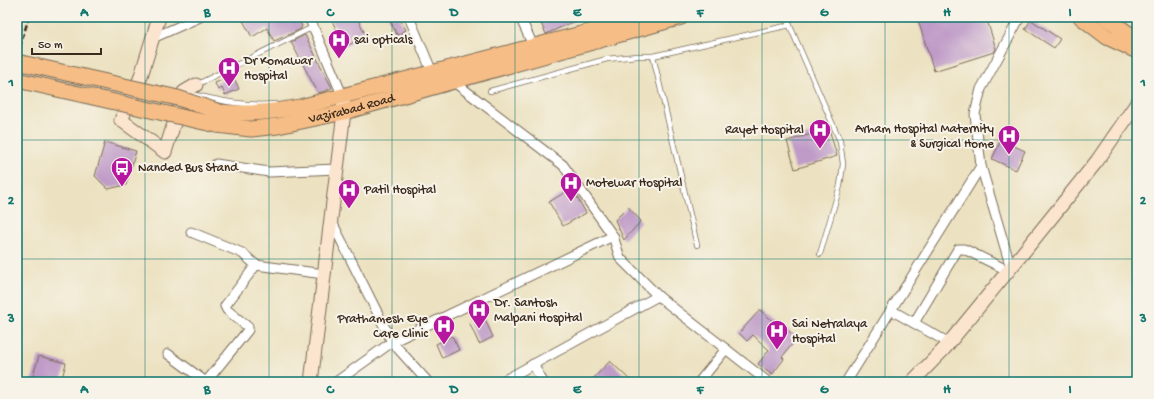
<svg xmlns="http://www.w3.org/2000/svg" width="1154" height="399" viewBox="0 0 1154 399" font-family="'Gochi Hand',sans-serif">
	<rect width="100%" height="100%" fill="#f7f3e8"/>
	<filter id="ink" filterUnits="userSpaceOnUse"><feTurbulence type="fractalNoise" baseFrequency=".025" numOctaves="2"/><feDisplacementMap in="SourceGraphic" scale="8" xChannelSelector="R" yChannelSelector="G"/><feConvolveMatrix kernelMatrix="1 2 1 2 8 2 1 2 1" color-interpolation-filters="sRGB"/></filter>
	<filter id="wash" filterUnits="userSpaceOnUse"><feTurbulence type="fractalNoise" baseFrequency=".012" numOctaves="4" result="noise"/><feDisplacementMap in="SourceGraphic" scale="16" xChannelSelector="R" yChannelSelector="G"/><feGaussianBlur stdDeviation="0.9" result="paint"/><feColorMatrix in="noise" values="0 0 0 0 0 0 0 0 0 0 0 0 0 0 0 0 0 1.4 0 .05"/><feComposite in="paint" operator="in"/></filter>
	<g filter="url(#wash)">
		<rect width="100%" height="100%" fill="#ece2c1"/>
		<g id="blocks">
			<g fill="#bf9bc8">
				<path d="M241,17h56l5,9 -1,1v2l-27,12 -7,-13 -15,9z"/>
				<path d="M330,17h27l9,19 -21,11z"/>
				<path d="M388,17h11l7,13 -9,5z"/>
				<path d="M538,17h46l-38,17z"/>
				<path d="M917,17h69l10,32 -2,3 -60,19z"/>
				<path d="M1031,20l29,19 -6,9 -29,-19z"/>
				<path d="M305,35l27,53 -7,3 -7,2 -27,-51z"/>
				<path d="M227,78l2,5 6,-3 4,9 -14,6 -3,-7 -4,2 -3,-7z"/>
				<path d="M829,129l8,27 -42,13 -8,-28z"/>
				<path d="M1001,140l24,11 -9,19 -24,-11z"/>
				<path d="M105,142l31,9 -10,34 -18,4 -13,-13z"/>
				<path d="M572,188l14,25 -23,13 -14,-24z"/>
				<path d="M628,207l13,14 -17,19 -9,-20z"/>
				<path d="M760,310l24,21 2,-2 11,9 -15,19 2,2 -12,16 -14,-11 11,-14 -16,-15 -6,6 -8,-8z"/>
				<path d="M483,315l10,22 -14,7 -10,-22z"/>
				<path d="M452,336l7,14 -17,8 -6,-14z"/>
				<path d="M39,356l27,7 -5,19h-30z"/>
				<path d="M610,361l22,21h-42z"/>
			</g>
		</g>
	</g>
	<g filter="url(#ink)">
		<use href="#blocks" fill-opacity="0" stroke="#796a57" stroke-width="1"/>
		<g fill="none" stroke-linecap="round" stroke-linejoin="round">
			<g stroke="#796a57" stroke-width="6">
				<g id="lane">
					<path d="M786,17l54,124 3,23 -3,22 -20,68"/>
					<path d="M653,56l44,189"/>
					<path d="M198,84l115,-57"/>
					<path d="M490,91l117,-32 30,-3h16l137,-31"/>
					<path d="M187,93c29,7 58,14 88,11"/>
				</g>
			</g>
			<g stroke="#796a57" stroke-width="11">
				<g id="street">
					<path d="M309,17l34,80"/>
					<path d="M409,17l23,55"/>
					<path d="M520,17l15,33"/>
					<path d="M153,38l47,-21"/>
					<path d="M216,164l53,8 68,-3"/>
					<path d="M331,220l61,122 36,40"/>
					<path d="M191,232l51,21 14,12 68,9"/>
					<path d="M1011,268l-30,-102 -6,-52 6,-25 39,-72"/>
					<path d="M658,296l110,86"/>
					<path d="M891,310l58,33"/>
					<path d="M914,323l44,-74h6l45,22"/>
					<path d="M168,354l38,28"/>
					<path d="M533,364l10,18"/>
					<path d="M206,382l42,-52v-3l-21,-17 -2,-4 31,-41"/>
					<path d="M336,382l56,-40 221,-106 -50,-71 -109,-83"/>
					<path d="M501,382l157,-86 -38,-38 -7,-22"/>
					<path d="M699,382l27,-33"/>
					<path d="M846,382l135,-216"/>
					<path d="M1135,382l2,-3"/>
				</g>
			</g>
			<g stroke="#796a57" stroke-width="15">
				<g id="secondary">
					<path d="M159,17l-19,62 -19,41 44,32 19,-60 12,-7"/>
					<path d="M311,382l33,-270 -1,-15"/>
					<path d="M912,382l32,-33 78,-95 75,-93 40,-58"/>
				</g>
			</g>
			<g stroke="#796a57" stroke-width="17">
				<g id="primary">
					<path d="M1081,17l26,20 30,14"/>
					<path d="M1105,17l24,17 8,3"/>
					<path d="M220,112c27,3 52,0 80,-5l339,-88"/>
					<path id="s1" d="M217,125l34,4 27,-3 66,-14 337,-95"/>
				</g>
			</g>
			<use href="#lane" stroke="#fff" stroke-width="4.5"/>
			<use href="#street" stroke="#fff" stroke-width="9"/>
			<use href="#secondary" stroke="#fbe5cf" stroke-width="13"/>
			<use href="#primary" stroke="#f6be86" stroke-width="15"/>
			<path stroke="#3b2a1e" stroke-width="2.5" stroke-dasharray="6 3" stroke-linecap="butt" d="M17,56l12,-39"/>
			<g stroke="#796a57" stroke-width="17" stroke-linecap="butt">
				<g id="primary-bridge">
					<path d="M17,62l161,36 42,14"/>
					<path d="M17,80l200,45"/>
				</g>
			</g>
			<use href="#primary-bridge" stroke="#f6be86" stroke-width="15"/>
		</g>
	</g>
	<path fill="none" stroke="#0f766e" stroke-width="1" stroke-opacity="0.55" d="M145,17v365M269,17v365M392,17v365M515,17v365M639,17v365M762,17v365M885,17v365M1009,17v365M17,140h1120M17,259h1120"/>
	<defs>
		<g id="hospital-pin" transform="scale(1.15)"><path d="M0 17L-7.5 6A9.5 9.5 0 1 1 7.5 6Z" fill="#b5179e" stroke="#f7f3e8"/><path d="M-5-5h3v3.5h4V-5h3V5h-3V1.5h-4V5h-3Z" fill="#fff"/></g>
		<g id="bus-pin" transform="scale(1.15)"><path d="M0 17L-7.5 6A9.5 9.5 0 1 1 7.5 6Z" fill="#b5179e" stroke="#f7f3e8"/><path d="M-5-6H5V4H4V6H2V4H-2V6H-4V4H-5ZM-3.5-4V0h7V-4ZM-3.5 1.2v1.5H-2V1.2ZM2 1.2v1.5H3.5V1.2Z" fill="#fff"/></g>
	</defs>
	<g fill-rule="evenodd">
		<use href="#hospital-pin" x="339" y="40"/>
		<use href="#hospital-pin" x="229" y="68"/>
		<use href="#hospital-pin" x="820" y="130"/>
		<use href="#hospital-pin" x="1009" y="136"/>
		<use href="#bus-pin" x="122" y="168"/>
		<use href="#hospital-pin" x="571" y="183"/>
		<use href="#hospital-pin" x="349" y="190"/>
		<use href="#hospital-pin" x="479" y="310"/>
		<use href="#hospital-pin" x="444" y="326"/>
		<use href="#hospital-pin" x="777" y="331"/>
	</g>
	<g text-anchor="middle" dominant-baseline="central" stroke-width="4" stroke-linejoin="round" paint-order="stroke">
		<g font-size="13" fill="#3b2a1e" stroke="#f7f3e8" text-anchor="start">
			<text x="354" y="40">sai opticals</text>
			<text x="244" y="61">Dr Komawar<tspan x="244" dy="15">Hospital</tspan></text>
			<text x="994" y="129" text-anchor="end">Arham Hospital Maternity<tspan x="994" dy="15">&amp; Surgical Home</tspan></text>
			<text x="804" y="130" text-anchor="end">Rayet Hospital</text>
			<text x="138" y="168">Nanded Bus Stand</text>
			<text x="586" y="183">Motewar Hospital</text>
			<text x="364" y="190">Patil Hospital</text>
			<text x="494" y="303">Dr. Santosh<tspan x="494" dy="15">Malpani Hospital</tspan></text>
			<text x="428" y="319" text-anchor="end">Prathamesh Eye<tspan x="428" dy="15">Care Clinic</tspan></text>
			<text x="792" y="324">Sai Netralaya<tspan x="792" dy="15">Hospital</tspan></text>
		</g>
		<g font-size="13" fill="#3b2a1e" stroke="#f7f3e8">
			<text stroke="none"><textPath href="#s1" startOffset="137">Vazirabad Road</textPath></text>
		</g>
	</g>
	<rect width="1154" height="399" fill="none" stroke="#f7f3e8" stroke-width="44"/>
	<path d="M32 48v6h69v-6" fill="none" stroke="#3b2a1e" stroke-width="2"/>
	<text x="38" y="48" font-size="12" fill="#3b2a1e" stroke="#f7f3e8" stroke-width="3" paint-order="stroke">50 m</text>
	<rect x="22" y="22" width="1110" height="355" fill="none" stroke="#0f766e" stroke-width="1.5"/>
	<g font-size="13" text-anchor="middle" font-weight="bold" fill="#0f766e">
		<text x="84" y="16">A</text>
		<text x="207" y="16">B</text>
		<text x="330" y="16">C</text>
		<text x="454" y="16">D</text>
		<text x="577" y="16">E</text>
		<text x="700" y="16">F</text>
		<text x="824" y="16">G</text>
		<text x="947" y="16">H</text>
		<text x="1070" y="16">I</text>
		<text x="11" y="86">1</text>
		<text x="1143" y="86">1</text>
		<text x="11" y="204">2</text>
		<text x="1143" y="204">2</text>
		<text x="11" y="322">3</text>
		<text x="1143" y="322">3</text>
		<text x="84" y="393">A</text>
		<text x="207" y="393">B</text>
		<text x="330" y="393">C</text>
		<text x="454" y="393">D</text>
		<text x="577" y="393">E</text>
		<text x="700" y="393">F</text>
		<text x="824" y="393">G</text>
		<text x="947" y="393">H</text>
		<text x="1070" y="393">I</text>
	</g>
</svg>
